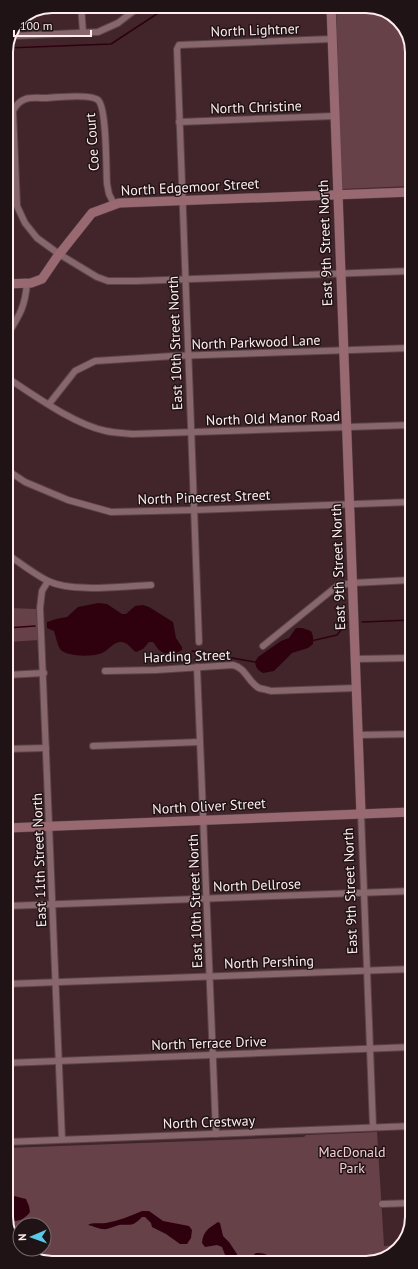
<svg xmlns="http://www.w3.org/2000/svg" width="418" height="1269" viewBox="0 0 418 1269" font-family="'PT Sans',sans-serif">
	<rect width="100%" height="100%" fill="#41252b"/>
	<g fill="#674148">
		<path d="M336,6h33l27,11 14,23 1,146 -69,3z"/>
		<path d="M7,608l29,1 3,31 -32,2z"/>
		<path d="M377,1132l7,114 18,-1 -24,16 -329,2 -27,-11 -2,-3h24v-24h-24v24l-12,-20 -1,-81 297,-11 2,-2z"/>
	</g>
	<g fill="#2f000e">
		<path d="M98,603l9,1 15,10h4l9,-8 8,-1 6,2 24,15 3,16 6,9v3c-6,4 -16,6 -23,0 -2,-2 -4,-6 -6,-8h-4l-6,7 -7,3c-5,-3 -8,-10 -15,-10 -8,0 -12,8 -19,11 -8,4 -36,4 -42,-4 -3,-5 -4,-12 -6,-18l-7,-3v-6l9,-3 11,-2 11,-10z"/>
		<path d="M296,628h6l9,3 2,5v8l-5,4 -16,5 -18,18 -11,2c-6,-3 -7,-6 -8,-11l3,-5 23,-16 8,-3z"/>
		<path d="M7,1195h3l16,4 3,7 1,6c-5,7 -12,10 -20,9l-3,-9z"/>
		<path d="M142,1211h7l14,10 26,5 3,4 -1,8 -4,6h-7l-14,-10 -14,-7 -1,-4 -6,-6h-3c-10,10 -9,7 -23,8 -4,1 -8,3 -12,4 -7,1 -13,-3 -19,-4 5,-3 11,-1 18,-2 12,-2 24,-7 36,-12z"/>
		<path d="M218,1222l2,1 3,13 6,6 8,12v2l9,5 10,-8c8,0 14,1 15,9h-29l-5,-3 -10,1 -5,-13 -5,-2 -12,2 -3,-4c1,-12 7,-15 16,-21z"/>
	</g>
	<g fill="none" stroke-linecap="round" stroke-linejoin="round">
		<g stroke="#2f000e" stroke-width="1.5">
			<path d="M7,48l104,-4 58,-38"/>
			<path d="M362,622l49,-2"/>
			<path d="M7,628l28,-2"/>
			<path d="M311,641l26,-6 10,-13"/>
			<path d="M192,651l63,11"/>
		</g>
		<g stroke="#5b4348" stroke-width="8">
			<g id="street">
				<path d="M81,6l2,26"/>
				<path d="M12,36l86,-4 20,-9 22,-17"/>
				<path d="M179,122l156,-6"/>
				<path d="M114,204l-5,-10 -2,-10c-1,-13 0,-77 -9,-84 -7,-6 -40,-3 -51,-2 -15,0 -26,-3 -34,13l4,95 8,17 12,15 22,16 38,23 11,4h28l275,-10"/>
				<path d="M6,337c13,-21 19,-29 21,-54"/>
				<path d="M6,377c28,18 67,47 100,54 9,2 18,2 27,3l278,-9"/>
				<path d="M49,404l26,-33 20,-10 78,-5 238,-8"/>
				<path d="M7,470l18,12 43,18 43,12 83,-2 217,-8"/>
				<path d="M7,554c13,9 27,20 41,27 25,12 75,5 103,4"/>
				<path d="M48,581l-6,10 -2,17 22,531"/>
				<path d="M199,642l-22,-593 2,-4 153,-6"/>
				<path d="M263,646l74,-60 15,-3 59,-3"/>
				<path d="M355,659l56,-1"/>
				<path d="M197,667l19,467"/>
				<path d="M105,671l51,-1 77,-5c13,3 15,17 26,23 4,1 9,2 12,3l85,-3"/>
				<path d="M7,675l37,-2"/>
				<path d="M358,735l53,-1"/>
				<path d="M93,746l107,-4"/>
				<path d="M7,749l39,-1"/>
				<path d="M361,814l12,313"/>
				<path d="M7,906l405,-15"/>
				<path d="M7,984l405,-15"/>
				<path d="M7,1063l405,-16"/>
				<path d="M7,1142l405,-16"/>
				<path d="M382,1204l30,-1"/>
			</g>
		</g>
		<g stroke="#5b4348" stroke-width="10">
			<g id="secondary">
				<path d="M331,6l30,808"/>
				<path d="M6,284l25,-1 11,-4 15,-22 35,-44 27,-10 292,-11"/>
				<path d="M7,828l404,-16"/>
			</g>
		</g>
		<use href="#street" stroke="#87666c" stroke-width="6"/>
		<use href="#secondary" stroke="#996972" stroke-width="9"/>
	</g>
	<g text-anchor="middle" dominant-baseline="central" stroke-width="3" stroke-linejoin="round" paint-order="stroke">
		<g font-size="14" fill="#ffecef" stroke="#1f1315">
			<text transform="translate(255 30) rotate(-2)">North Lightner</text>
			<text transform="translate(256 107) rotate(-2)">North Christine</text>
			<text transform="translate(92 142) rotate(-94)">Coe Court</text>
			<text transform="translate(190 187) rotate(-3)">North Edgemoor Street</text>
			<text transform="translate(325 243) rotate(-92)">East 9th Street North</text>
			<text transform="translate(256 342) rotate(-2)">North Parkwood Lane</text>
			<text transform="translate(175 343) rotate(-92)">East 10th Street North</text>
			<text transform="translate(273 418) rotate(-2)">North Old Manor Road</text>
			<text transform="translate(204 497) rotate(-2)">North Pinecrest Street</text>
			<text transform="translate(338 567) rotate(-92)">East 9th Street North</text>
			<text transform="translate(187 656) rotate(-2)">Harding Street</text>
			<text transform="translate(209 806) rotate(-3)">North Oliver Street</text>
			<text transform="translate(39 860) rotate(-92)">East 11th Street North</text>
			<text transform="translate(257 885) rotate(-2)">North Dellrose</text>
			<text transform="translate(350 891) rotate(-92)">East 9th Street North</text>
			<text transform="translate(195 901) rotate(-92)">East 10th Street North</text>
			<text transform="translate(269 962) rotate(-2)">North Pershing</text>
			<text transform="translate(209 1043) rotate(-2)">North Terrace Drive</text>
			<text transform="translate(209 1122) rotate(-2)">North Crestway</text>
		</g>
		<g font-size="14" fill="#f7d0d6" stroke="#1f1315">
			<text x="352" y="1152">MacDonald<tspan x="352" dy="16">Park</tspan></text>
		</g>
	</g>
	<path d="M0 0H418V1269H0ZM52 13H366A39 39 0 0 1 405 52V1217A39 39 0 0 1 366 1256H52A39 39 0 0 1 13 1217V52A39 39 0 0 1 52 13Z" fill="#1f1315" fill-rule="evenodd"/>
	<path fill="none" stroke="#ffecef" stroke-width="2" d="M52 13H366A39 39 0 0 1 405 52V1217A39 39 0 0 1 366 1256H52A39 39 0 0 1 13 1217V52A39 39 0 0 1 52 13Z"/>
	<g transform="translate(32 1237) rotate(268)"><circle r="19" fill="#1f1315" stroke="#796a6c"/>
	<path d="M0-3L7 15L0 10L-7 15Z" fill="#5ac8e6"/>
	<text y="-6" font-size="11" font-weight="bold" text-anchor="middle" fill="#ffecef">N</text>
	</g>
	<path d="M14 30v6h77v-6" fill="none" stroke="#ffecef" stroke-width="2"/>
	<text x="20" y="30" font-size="12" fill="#ffecef" stroke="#1f1315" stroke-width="3" paint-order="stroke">100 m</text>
</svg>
